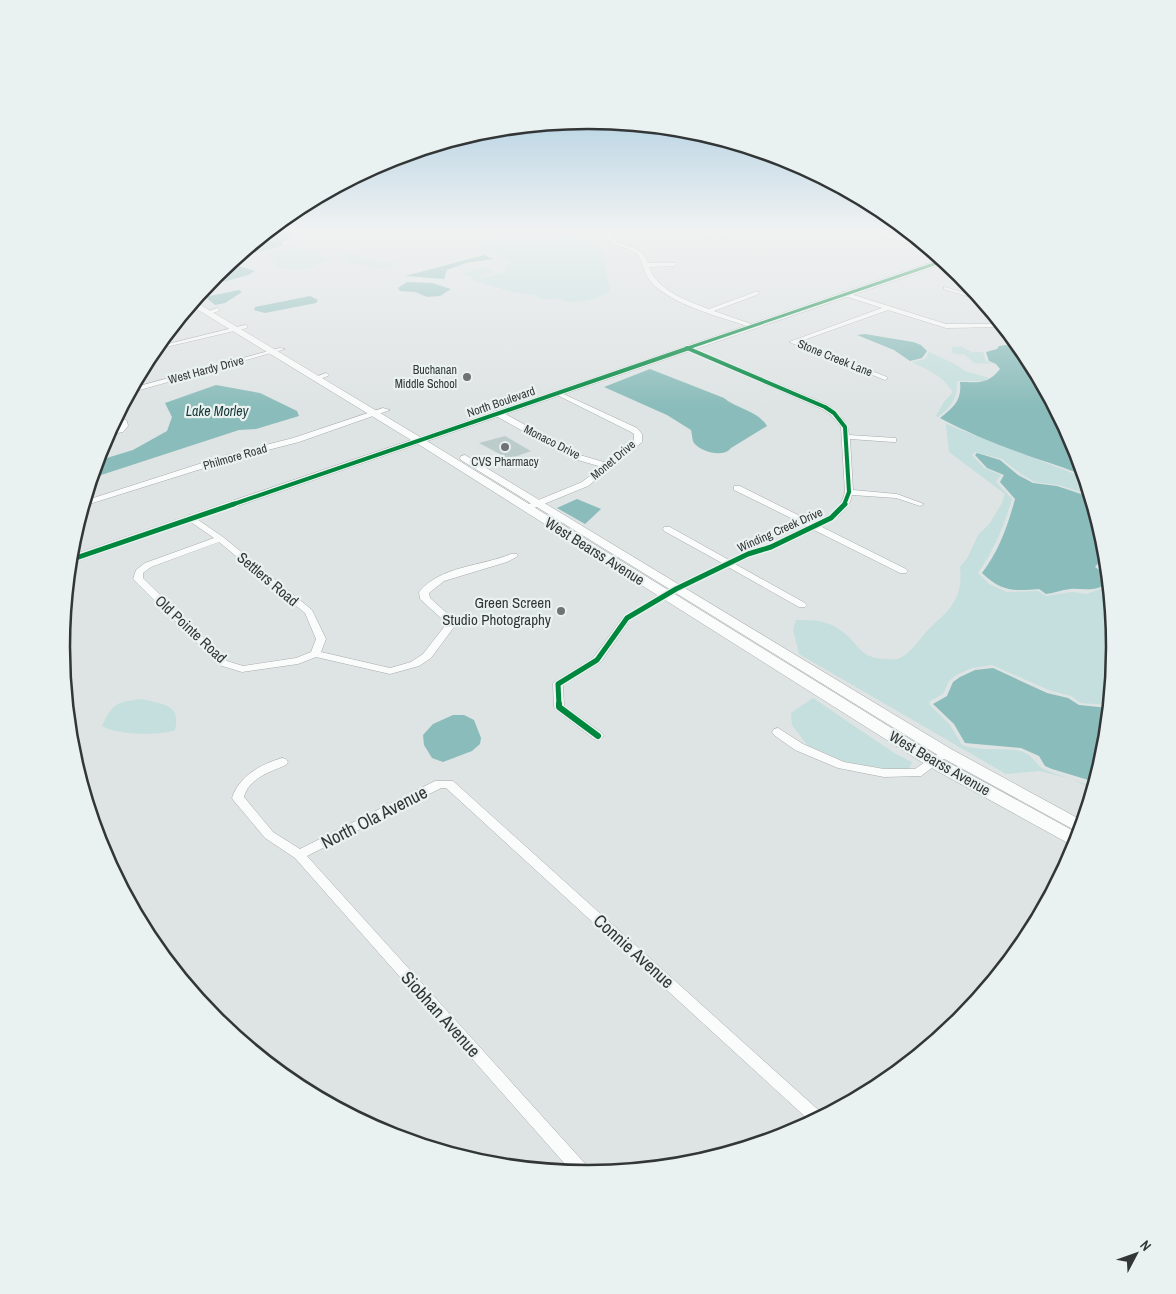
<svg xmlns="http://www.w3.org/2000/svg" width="1176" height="1294" viewBox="0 0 1176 1294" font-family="'Archivo Narrow',sans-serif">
	<rect width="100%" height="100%" fill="#dee3e3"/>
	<g fill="#c4dfdd">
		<path d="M459,228h100l-1,1 3,4 32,13 12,7 -2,4 7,33c-7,9 -35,14 -46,11 -3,-1 -4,-3 -7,-3 -8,0 -12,5 -19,-2l-26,-4 -39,-12 -1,-3 -9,-2 1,-2 20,-6 11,5 -12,3 -4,4 29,-8 -6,-4 10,-5 -19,-10 -12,-2 -3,-5 16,-5 1,-2c-8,-8 -25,-6 -36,-10z"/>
		<path d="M277,230c10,0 21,-2 28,6l-1,3 -14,6 23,5 15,9c-14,11 -37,13 -54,7l-1,-7 -8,-5 21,-6 -1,-4 12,-5 -2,-6 -24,-1z"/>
		<path d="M339,249l36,13 26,1 -20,6 -34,-7z"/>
		<path d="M960,346l12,6h11l3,9 7,3 -19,-1 -9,-8 -13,-2v-6z"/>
		<path d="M929,352l26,12 10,7 24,7 -5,3h-27c0,18 -5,25 -19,36l-2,-1 8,-14 9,-10c-11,-17 -24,-21 -41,-30l13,-3z"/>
		<path d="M946,424l139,54 5,17 -31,-10 -24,-3 -14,-8 -19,-15 -27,-7 -3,3 12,13 17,7 -5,7 16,17c-8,27 -18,51 -34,74l11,11 18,8 31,-1 8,5 26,-4 14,2 23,-8 6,61 -6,58 -28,-2 -10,-7 -22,-6 -57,-25 -20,3 -16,7 -7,6 -6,13 -13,7 -1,3 21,21 12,20c19,7 39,2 58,6 13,4 13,10 22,17 6,4 43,16 52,18l-1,3 -22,-10 -31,-8 -34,3 -207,-120 -6,-24 3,-10c16,0 31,0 44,10 20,13 18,29 47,29 3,0 8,1 11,0 15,-6 24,-25 36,-35 20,-17 29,-30 26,-57l8,-10 10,-22 12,-12 12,-20 3,-9 -56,-42z"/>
		<path d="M813,698l81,55 18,9 -3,7h-18l-43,-6 -40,-17 -16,-21 -1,-12z"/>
		<path d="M142,699c18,5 40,4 33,31 -15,6 -58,5 -73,-4 10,-23 15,-24 40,-27z"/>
	</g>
	<g fill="#89bcba">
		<path d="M283,232l10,3 -11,8 1,3 -41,10 -9,5 3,4 19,6 -7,4 -43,12 11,-13 39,-32 5,-2 6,-7z"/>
		<path d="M484,255l10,4 -28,4 -19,7 -3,9 -39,-3z"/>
		<path d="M407,282l25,1 19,6 -11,7 -13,1 -12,-5 -15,-1 -2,-3z"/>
		<path d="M239,290l3,2 -17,11 -10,2 -10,-8z"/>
		<path d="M310,296l8,4 -2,3 -51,10 -11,-3 1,-3z"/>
		<path d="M865,334l48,8 8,3 6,6 -5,7 -12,3 -16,-11 -37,-15z"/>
		<path d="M1006,345l14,3 6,7 49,91 9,30c-19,-9 -39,-14 -58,-21 -30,-11 -58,-22 -86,-37 14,-11 22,-18 20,-36 19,0 27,3 40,-13l-4,-5 -7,-3 -3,-9 11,-3 2,-3z"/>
		<path d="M650,369l74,29c13,11 33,12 43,28l-36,22c-7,10 -30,4 -37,-5 -2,-3 -2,-10 -3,-13l-24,-15 -63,-28z"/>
		<path d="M216,385l44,8 37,18 2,5 -43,13 -17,1 -147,48 5,-17 36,-11 34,-19 5,-14 -7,-14z"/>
		<path d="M977,453l23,7 18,15 15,8 24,3 33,11 15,48 1,9 -11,13 13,9v5c-9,12 -26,7 -38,8 -8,1 -16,4 -24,5l-7,-5c-26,2 -37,3 -57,-16 17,-22 26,-48 33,-74l-15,-17 4,-7 -17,-7 -12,-13z"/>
		<path d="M577,499l24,10 -16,15 -28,-16z"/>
		<path d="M993,668l54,25 21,5 11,7 30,3 -4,42 -10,32 -43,-13 -7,-3 -6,-10 -18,-8 -56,-5 -11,-19 -21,-20 14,-8 6,-14 7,-5 15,-7z"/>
		<path d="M453,715h11l10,5 7,18 -1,6 -8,7 -29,11 -11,-4 -8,-13 -1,-10 10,-11z"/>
	</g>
	<path fill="#bbcccb" d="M505,436l24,14 2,1 -22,8 -30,-16z"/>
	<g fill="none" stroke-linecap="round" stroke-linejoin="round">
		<g stroke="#a8abab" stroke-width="1">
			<g id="street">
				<path d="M621,228h7l-17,8c10,14 28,5 37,27h28l1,1 -3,2 -25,1c8,23 38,34 60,42l46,-17h4v2l-45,17 40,14v2h-4c-31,-11 -82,-22 -102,-49 -5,-8 -5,-17 -11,-25l-27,-11 -5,-7z"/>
				<path d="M740,228h8l-36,11 -5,-1z"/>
				<path d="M858,228h8l44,12 6,-2 3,2 -8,4z"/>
				<path d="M944,287l35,10 4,4 -39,-12z"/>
				<path d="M844,292l102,32h55l3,3 -58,1 -58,-18 -90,32 89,35v2l-2,1 -96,-38 93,-34 -40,-13v-2z"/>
				<path d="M217,308l3,2 -1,1 -12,4 -3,-2z"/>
				<path d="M245,325l2,1v2l-94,22 3,-3z"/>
				<path d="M685,347h4l139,58c10,8 20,17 21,30l47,3v4h-3l-43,-3 3,51 44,4 27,10 -4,2 -24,-8 -44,-3c-3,17 -17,24 -32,31l86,43 2,2 -2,2h-6l-86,-43 -40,19 -23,7 -16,8 70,39 2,2 -2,2h-6l-71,-40 -49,24 -49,29 -29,42 -38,23 1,21 38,27 2,3 -6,4 -4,-1 -39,-30 -1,-2 -1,-23 1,-2 39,-24 31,-42 49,-29 49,-24 -58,-32 -1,-2 1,-2h6l59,33 16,-8 23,-7 39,-19 -73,-36v-4h6l74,37c15,-7 27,-14 31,-31l-4,-65 -10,-12 -9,-6 -137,-60z"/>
				<path d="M280,348l5,1 -156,44 3,-5z"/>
				<path d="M326,373l3,2 -1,1 -12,4 -3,-2z"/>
				<path d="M555,392h4l78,36 5,6v8l-54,44 -61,25 -4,-3 1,-2 58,-24 20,-15 -28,-8 -80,-44v-4h6l80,44 27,8 27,-22v-7l-3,-2 -76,-38z"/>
				<path d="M383,408l7,2 -91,32 -66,17 -150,47 1,-5 143,-46 66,-17z"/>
				<path d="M117,415l10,6 1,5 -5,6 -16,3 2,-5 8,-2 3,-2 -5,-6z"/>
				<path d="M191,515l32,22 89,73 14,29 -5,13 69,16 21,-6 12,-8 21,-27 -2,-8 -22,-20 -1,-7c21,-26 63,-26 92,-38h6l1,2 -11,6 -63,19 -15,12 1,5 20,18 4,11 -23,31 -12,8 -29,8 -74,-17 -18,7 -56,8 -23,-7 -86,-86 3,-9 9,-7 69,-25 -26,-18v-4zM219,542l86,71 11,26 -5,13 -15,6 -53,8 -16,-5 -84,-83v-5l8,-6z"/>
				<path d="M778,728l25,16 41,18 40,7h31l20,-14h8l2,3 -24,18 -37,1 -46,-9 -43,-18 -21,-15 -2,-3 2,-3z"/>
				<path d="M282,758l4,1 2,3 -2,3c-16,7 -37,13 -42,32l29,35 27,17 135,-68h18l371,334 -13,7 -365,-334h-5l-134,68 282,312 2,5 -19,-1 -277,-314 -30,-20 -31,-37 -2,-3c7,-22 29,-34 50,-40z"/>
			</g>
		</g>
		<g stroke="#a8abab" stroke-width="1">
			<g id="secondary">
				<path d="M942,259l4,4 -519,178 513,317 139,76 -4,13 -147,-81 -510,-322 -349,120 1,-8 341,-116 -221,-135 4,-4 226,136z"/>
				<path d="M465,455l486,294 132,72 -3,12 -139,-76 -480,-297 -1,-2 1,-2z"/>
			</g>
		</g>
		<use href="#street" fill="#fafbfb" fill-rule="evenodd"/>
		<use href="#secondary" fill="#fafbfb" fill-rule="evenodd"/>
		<g stroke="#eaf2f1" stroke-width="5">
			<g id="cycleway-far3">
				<path d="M687,348l3,1"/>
				<path d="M685,349l258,-88"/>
			</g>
		</g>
		<g stroke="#eaf2f1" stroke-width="6">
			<g id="cycleway-far2">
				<path d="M687,348l138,59 9,6 11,14 4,65 -5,13"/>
				<path d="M231,505l458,-157"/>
			</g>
		</g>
		<g stroke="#eaf2f1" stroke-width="8">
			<g id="cycleway-far1">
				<path d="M70,560l164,-56"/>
				<path d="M559,705l-1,-21 39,-24 30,-42 49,-29 72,-35 23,-7 60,-29 14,-14"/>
			</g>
		</g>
		<g stroke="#eaf2f1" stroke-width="9">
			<path id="cycleway" d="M559,704v3l39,29"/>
		</g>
		<use href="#cycleway-far3" stroke="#00873e" stroke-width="3"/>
		<use href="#cycleway-far2" stroke="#00873e" stroke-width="4"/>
		<use href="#cycleway-far1" stroke="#00873e" stroke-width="5"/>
		<use href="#cycleway" stroke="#00873e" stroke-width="6"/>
	</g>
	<linearGradient id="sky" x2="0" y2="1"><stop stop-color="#82b7d6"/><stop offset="0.56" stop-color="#f0f2f2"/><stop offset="1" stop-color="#f0f2f2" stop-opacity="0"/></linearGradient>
	<rect width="1176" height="409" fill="url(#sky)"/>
	<g fill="#6f7373" stroke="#eaf2f1" stroke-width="2">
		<circle cx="467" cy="377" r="5"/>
		<circle cx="505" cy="447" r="5"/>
		<circle cx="561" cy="611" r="5"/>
	</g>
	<g text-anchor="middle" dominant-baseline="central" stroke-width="4.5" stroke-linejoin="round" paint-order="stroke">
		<g font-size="12" fill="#333636" stroke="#eaf2f1">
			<text transform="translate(835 358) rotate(22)">Stone Creek Lane</text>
			<text transform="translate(206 370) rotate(-15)">West Hardy Drive</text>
			<text transform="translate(501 402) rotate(-19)">North Boulevard</text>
			<text transform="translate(552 442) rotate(27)">Monaco Drive</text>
			<text transform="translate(235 457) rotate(-16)">Philmore Road</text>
			<text transform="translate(613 460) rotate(-40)">Monet Drive</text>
			<text transform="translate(780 530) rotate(-24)">Winding Creek Drive</text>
		</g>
		<g font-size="12" fill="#333636" stroke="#eaf2f1" text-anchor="end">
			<text x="457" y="370">Buchanan<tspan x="457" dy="14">Middle School</tspan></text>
			<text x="505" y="462" text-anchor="middle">CVS Pharmacy</text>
		</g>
		<g font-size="14" font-style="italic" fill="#153937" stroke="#eaf2f1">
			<text x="217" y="411">Lake Morley</text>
		</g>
		<g font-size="15" fill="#333636" stroke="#eaf2f1">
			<text transform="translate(595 551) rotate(32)">West Bearss Avenue</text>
			<text transform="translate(268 579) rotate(40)">Settlers Road</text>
			<text transform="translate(191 629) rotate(43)">Old Pointe Road</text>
			<text transform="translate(940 763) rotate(30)">West Bearss Avenue</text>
		</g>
		<g font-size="15" fill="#333636" stroke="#eaf2f1" text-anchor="end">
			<text x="551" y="602">Green Screen<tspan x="551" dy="17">Studio Photography</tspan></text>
		</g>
		<g font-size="18" fill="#333636" stroke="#eaf2f1">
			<text transform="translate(374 817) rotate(-27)">North Ola Avenue</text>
			<text transform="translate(634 951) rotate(42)">Connie Avenue</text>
			<text transform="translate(441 1014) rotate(48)">Siobhan Avenue</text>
		</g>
	</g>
	<path d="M0 0H1176V1294H0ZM70 647a518 518 0 1 1 1036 0a518 518 0 1 1-1036 0Z" fill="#eaf2f1" fill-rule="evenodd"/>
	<path fill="none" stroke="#333636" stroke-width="2.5" d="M70 647a518 518 0 1 1 1036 0a518 518 0 1 1-1036 0Z"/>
	<g transform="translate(1136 1254) rotate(49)" stroke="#eaf2f1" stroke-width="4" paint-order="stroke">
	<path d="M0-4L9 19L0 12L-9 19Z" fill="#333636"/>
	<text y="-8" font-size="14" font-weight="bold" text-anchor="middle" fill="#333636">N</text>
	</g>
</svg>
